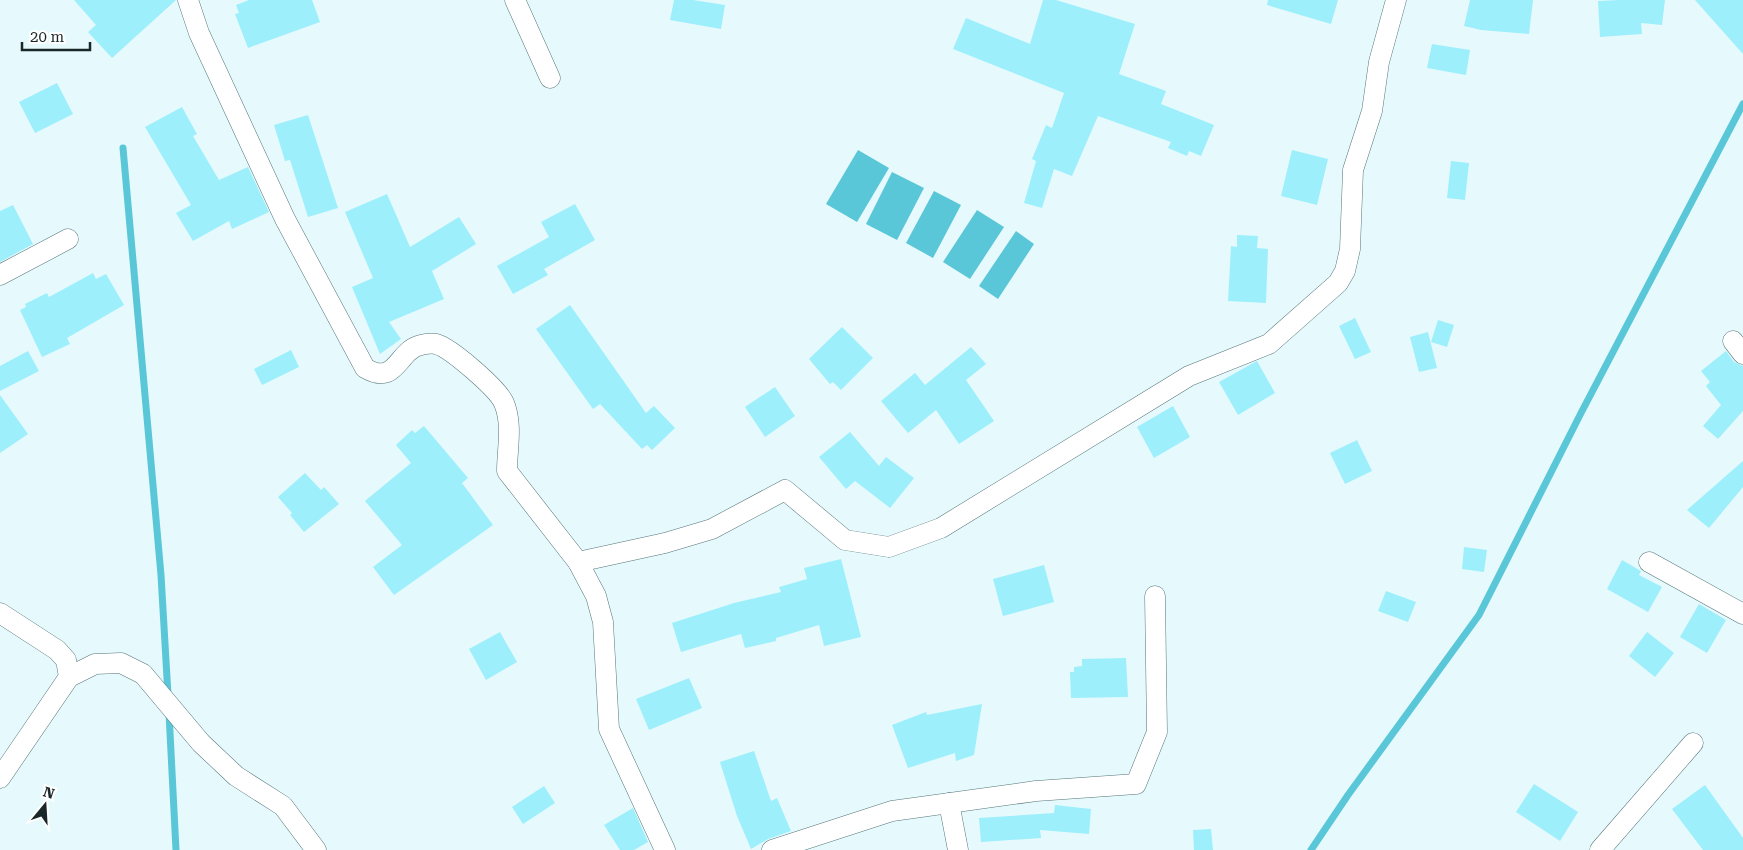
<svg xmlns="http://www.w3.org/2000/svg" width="1743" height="850" viewBox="0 0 1743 850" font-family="'Roboto Serif',serif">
	<rect width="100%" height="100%" fill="#e6fafd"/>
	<g fill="#5ac7d8">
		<path d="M858,150l31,18 -32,54 -31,-18z"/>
		<path d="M892,172l32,16 -27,52 -31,-16z"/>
		<path d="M934,191l27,14 -28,53 -27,-15z"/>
		<path d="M977,210l27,17 -34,52 -27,-17z"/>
		<path d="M1016,231l18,13 -36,55 -19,-13z"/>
	</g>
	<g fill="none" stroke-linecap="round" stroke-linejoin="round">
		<g stroke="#5ac7d8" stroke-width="7">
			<path d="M123,148l38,427 7,120"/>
			<path d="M169,713l7,137"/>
			<path d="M1311,850l37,-55 131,-180 102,-202 162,-309"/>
		</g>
	</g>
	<g fill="#9deffc">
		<path d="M74,0h102l-64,58 -24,-26 8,-7z"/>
		<path d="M249,0h63l8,22 -72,26 -13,-34 4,-1 -3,-8z"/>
		<path d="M674,0h19l32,5 -4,24 -51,-9z"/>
		<path d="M1043,0h13l79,24 -16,50 47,17 -5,13 53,21 -13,31 -12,-5 -2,5 -19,-8 3,-6 -73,-26 -26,60 -18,-7 -12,39 -18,-5 12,-42 -4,-2 14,-34 6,3 12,-35 -111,-44 13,-31 64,26z"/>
		<path d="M1268,0h70l-7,24 -64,-19z"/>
		<path d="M1470,0h63l-4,34 -48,-4 -17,-4z"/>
		<path d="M1620,0h45l-3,25 -21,-2 1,11 -42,3 -2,-36z"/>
		<path d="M1695,0h48v54z"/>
		<path d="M1432,44l38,6 -4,25 -39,-7z"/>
		<path d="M57,83l16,31 -38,19 -16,-31z"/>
		<path d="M182,107l15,27 -4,2 26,44 29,-13 21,45 -37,17 -3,-8 -36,20 -17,-28 15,-8 -46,-78z"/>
		<path d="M308,115l30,93 -30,9 -18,-57 -5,1 -11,-36z"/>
		<path d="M1292,150l36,9 -11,46 -36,-9z"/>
		<path d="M1451,161l18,2 -4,37 -18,-2z"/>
		<path d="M387,194l23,53 49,-30 17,27 -44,27 12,28 -55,23 12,17 -21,15 -28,-67 21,-9 -28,-66z"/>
		<path d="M575,204l20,36 -51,29 4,6 -35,19 -16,-28 52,-29 -8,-15z"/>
		<path d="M13,205l20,39 -33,18v-51z"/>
		<path d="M1237,235l21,1 -1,12 11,1 -2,54 -38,-2 3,-55 6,1z"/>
		<path d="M93,273l3,6 10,-5 18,31 -57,33 3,6 -28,13 -22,-47 6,-3 -1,-3 22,-11 2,4z"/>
		<path d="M570,305l76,108 8,-7 21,22 -23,22 -5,-5 -5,4 -42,-45 -7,5 -57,-80z"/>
		<path d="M1355,318l16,34 -16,7 -16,-33z"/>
		<path d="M1438,320l16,5 -7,22 -16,-5z"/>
		<path d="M842,327l31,31 -32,32 -8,-8 -3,2 -21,-25z"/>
		<path d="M1428,332l9,36 -18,4 -9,-35z"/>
		<path d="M971,347l15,17 -20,16 28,41 -35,23 -23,-34 -28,23 -27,-32 34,-28 10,12z"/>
		<path d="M291,350l8,17 -37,18 -8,-16z"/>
		<path d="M28,351l11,20 -39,20v-25z"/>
		<path d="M1726,351l8,11 9,4v45l-25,28 -15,-13 18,-21 -15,-19 4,-4 -9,-11z"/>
		<path d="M1257,361l18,32 -37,22 -19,-33z"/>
		<path d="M775,387l20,29 -30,21 -20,-30z"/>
		<path d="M0,395l28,39 -28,19z"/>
		<path d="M1173,406l17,31 -36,21 -17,-31z"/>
		<path d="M424,426l44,52 -6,5 31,42 -99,70 -21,-28 29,-22 -37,-44 46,-38 -15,-18 16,-15 3,3z"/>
		<path d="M850,432l29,34 7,-9 28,21 -24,30 -35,-27 -9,8 -27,-32z"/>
		<path d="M1357,440l15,31 -27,13 -15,-31z"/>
		<path d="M1743,461v26l-34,41 -22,-18z"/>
		<path d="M305,473l16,17 3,-3 15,17 -35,28 -14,-17 2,-2 -14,-16z"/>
		<path d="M1464,547l23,3 -3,22 -22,-3z"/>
		<path d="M841,559l20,78 -37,9 -5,-21 -43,13v3l-31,7 -4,-14 -60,18 -9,-29 62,-20 47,-11 -2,-5 28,-8 -3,-11z"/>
		<path d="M1622,560l19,11 -2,4 23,12 -14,25 -41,-23z"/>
		<path d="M1044,565l10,37 -51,14 -10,-37z"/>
		<path d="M1386,591l30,11 -8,20 -30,-11z"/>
		<path d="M1699,604l27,16 -19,33 -27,-16z"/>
		<path d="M500,632l17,30 -31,18 -17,-31z"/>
		<path d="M1647,632l27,21 -19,24 -26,-21z"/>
		<path d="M1126,658l2,39 -57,1 -1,-26h4v-5l8,-1v-7z"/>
		<path d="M689,678l13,30 -53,22 -13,-31z"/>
		<path d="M982,704l-8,51 -18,6 -1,-8 -47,15 -16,-43 34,-13 1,3z"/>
		<path d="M754,751l17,50 6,-3 14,33 -23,8 -17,10 -14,-33 -17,-54z"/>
		<path d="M1534,784l44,28 -18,29 -44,-29z"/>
		<path d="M1705,785l38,53v12h-40l-31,-41z"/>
		<path d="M544,786l11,17 -32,21 -11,-17z"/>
		<path d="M1055,805l36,4 -2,25 -49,-4 1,8 -60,4 -2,-24 75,-5z"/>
		<path d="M633,808l15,34 -14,8h-14l-16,-25z"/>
		<path d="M1211,829l2,21h-19l-1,-20z"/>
	</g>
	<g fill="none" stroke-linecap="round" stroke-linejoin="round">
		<g stroke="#56757a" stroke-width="21">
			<g id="street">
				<path d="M188,0l11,33 86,186 80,149c32,19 32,-18 56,-23 3,-1 11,-2 15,-1 15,4 62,45 68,59 9,22 3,46 3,68l71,91 18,34 7,26 6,107 56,121"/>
				<path d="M515,0l35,78"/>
				<path d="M0,275l68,-36"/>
				<path d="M1733,341l10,13"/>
				<path d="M578,562l87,-19 47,-14 73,-39 60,50 44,7 52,-19 248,-152 80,-32 69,-61 7,-12 5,-22 3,-79 19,-59 7,-49 17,-62"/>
				<path d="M1649,562l94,52"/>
				<path d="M0,613l57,37 9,10 3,17 -69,101"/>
				<path d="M69,677l26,-13 26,-1 22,11 58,69 35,33 47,30 33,44"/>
				<path d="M949,803l9,47"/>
				<path d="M772,850l120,-39 144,-20 100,-7 21,-52 -2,-136"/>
				<path d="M1600,850l93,-107"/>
			</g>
		</g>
		<use href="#street" stroke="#fff" stroke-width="20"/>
	</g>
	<g transform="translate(45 805) rotate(18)" stroke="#ffffff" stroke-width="4" paint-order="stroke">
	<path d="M0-4L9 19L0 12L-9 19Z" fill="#1a2729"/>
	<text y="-8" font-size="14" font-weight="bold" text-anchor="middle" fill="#1a2729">N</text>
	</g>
	<path d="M22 42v8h68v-8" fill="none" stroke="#1a2729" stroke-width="2.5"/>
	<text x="30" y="42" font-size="15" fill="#1a2729" stroke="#ffffff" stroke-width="4" paint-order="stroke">20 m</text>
</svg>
